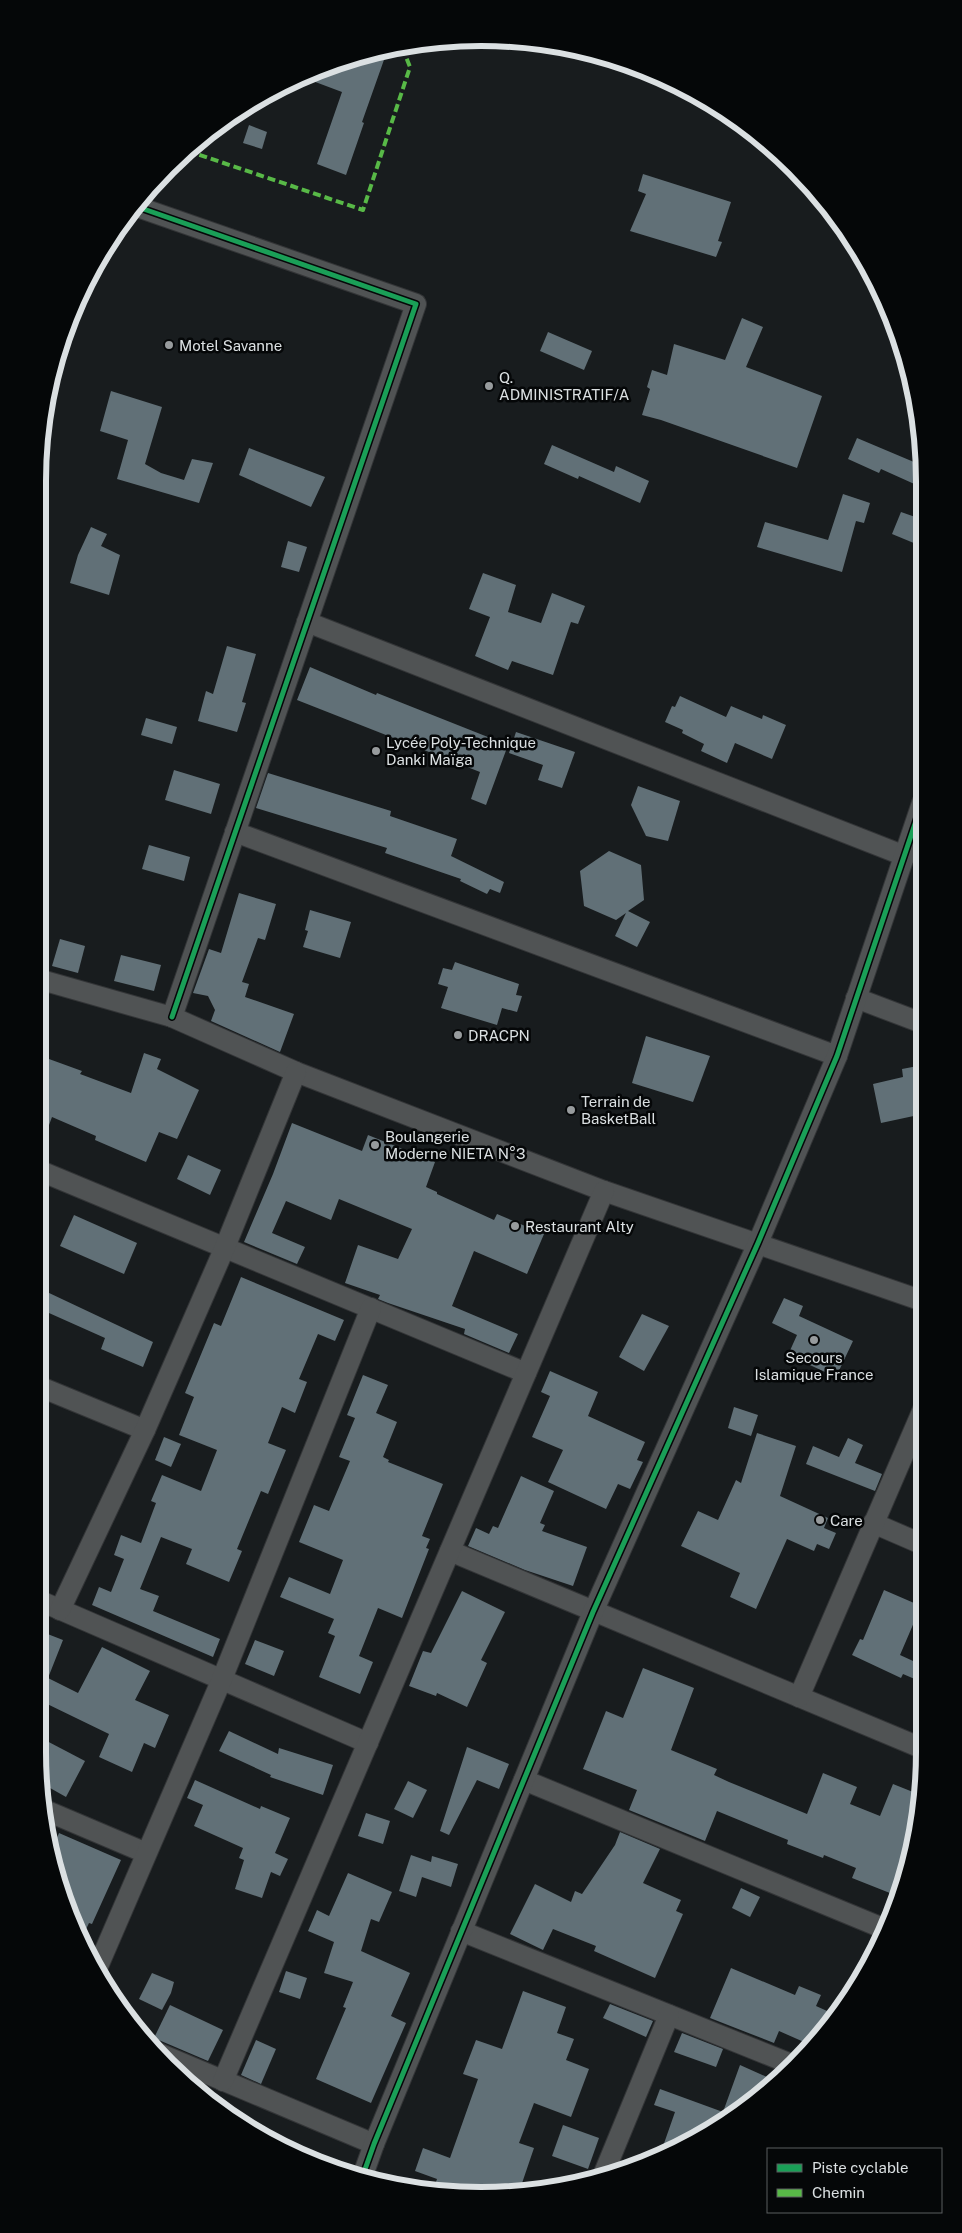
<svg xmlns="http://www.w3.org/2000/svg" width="962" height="2233" viewBox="0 0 962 2233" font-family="'Public Sans',sans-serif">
	<rect width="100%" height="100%" fill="#181c1e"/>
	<g fill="#617077">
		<path d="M367,52l18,5 -23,65 2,1 -18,52 -29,-11 25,-72 -40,-15z"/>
		<path d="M249,125l18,7 -5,17 -19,-6z"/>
		<path d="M643,174l88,28 -13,39 4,1 -6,15 -86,-26 16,-37 -8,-3z"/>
		<path d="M742,318l21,9 -17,40 76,29 -25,72 -136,-48 -19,-5 8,-26 -3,-2 5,-17 15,5 7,-31 51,16z"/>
		<path d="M548,332l44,19 -8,19 -44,-19z"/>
		<path d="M111,391l51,16 -17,57 16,9 23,7 8,-21 21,4 -14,40 -82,-24 11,-39 -28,-9z"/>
		<path d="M857,438l64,27v22l-40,-18 -2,4 -31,-14z"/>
		<path d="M552,445l62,27 2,-6 33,15 -9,22 -61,-27 -1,3 -34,-15z"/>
		<path d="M249,448l76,29 -14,30 -72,-32z"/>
		<path d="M843,494l27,9 -6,20 -8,-2 -14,51 -85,-25 8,-25 63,18z"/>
		<path d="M901,512l20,7v27l-29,-12z"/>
		<path d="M91,527l16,7 -6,12 19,9 -11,40 -39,-12 8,-28z"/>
		<path d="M288,541l19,6 -8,25 -18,-5z"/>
		<path d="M483,573l33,12 -8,27 33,11 11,-30 33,13 -7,18 -7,-2 -18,53 -41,-14 -4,9 -33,-14 15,-39 -21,-8z"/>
		<path d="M227,646l29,8 -14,48 4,1 -9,29 -39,-11 8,-30 7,3z"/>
		<path d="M310,667l66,28 1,-2 131,52 -22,60 -15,-6 9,-27 -183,-72z"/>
		<path d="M680,696l46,21 5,-11 31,13 1,-4 23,10 -14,34 -37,-16 -8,20 -26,-12 3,-7 -22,-11 1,-3 -18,-8 7,-16 3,1z"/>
		<path d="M146,718l31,9 -5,17 -31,-9z"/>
		<path d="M516,732l59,20 -13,36 -24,-8 5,-15 -34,-12z"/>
		<path d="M174,770l46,14 -9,30 -46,-14z"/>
		<path d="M268,773l123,38 -1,5 67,23 -6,17 53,26 -4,11 -10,-4 -3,5 -27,-13 1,-2 -76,-26 2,-5 -131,-40z"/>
		<path d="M638,786l42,15 -12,40 -22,-5 -15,-31z"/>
		<path d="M149,845l41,12 -6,24 -42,-12z"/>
		<path d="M609,851l32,14 3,35 -16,11 22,11 -13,25 -22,-11 11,-23 -10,7 -32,-14 -4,-35z"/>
		<path d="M239,893l37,11 -11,36 -7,-2 -16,44 7,2 -4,13 49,17 -14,38 -69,-31 4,-11 -7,-14 -15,-3 16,-44 12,4z"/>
		<path d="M310,910l41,12 -11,36 -37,-11 5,-16 -3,-1z"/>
		<path d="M60,939l25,7 -7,27 -26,-7z"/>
		<path d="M121,955l40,10 -7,26 -40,-10z"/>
		<path d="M455,962l64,22 -3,11 6,1 -5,16 -15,-4 -5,17 -56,-17 7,-21 -10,-3 5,-16 9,2z"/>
		<path d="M646,1036l64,20 -17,46 -61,-19z"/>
		<path d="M144,1053l17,6 -4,10 42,21 -22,49 -18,-7 -13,30 -51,-22 1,-4 -44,-19 -13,35h-1v-97l44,16 -2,3 51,19z"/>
		<path d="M923,1065v49l-42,9 -8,-39 30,-7 -1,-8z"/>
		<path d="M292,1123l70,28 6,-16 67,27 -9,25 11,5v2l57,26 3,-6 47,20 -17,40 -53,-23 -22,55 66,28 -9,19 -45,-19 1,-5 -77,-26 -10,-4 2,-4 -35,-12 13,-38 40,14 14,-30 -73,-30 -8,21 -45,-19 -14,32 33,14 -8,17 -53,-22 29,-68z"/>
		<path d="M188,1155l33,15 -11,25 -33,-16z"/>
		<path d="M74,1215l63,28 -13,31 -64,-28z"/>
		<path d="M241,1277l103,43 -9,21 -17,-7 -19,45 8,3 -12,31 -13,-6 -14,36 18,7 -18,44 -7,-3 -24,58 5,2 -13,31 -43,-18 6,-15 -31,-12 -21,52 19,7 -6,15 67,28 -7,18 -121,-52 7,-18 12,5 13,-33 -10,-4 7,-20 20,8 15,-40 -5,-2 11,-26 39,16 16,-41 -38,-15 15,-38 -9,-4 29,-70 7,3z"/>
		<path d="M47,1292l106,50 -10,25 -42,-18 4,-11 -65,-29z"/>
		<path d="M784,1298l19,8 -4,10 54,25 -17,36 -48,-22 9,-20 -25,-12z"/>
		<path d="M642,1314l27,12 -25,45 -25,-14z"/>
		<path d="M550,1371l48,21 -10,24 57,26 -8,18 6,2 -13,27 -12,-5 -12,25 -58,-27 15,-32 -31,-13 18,-41 -9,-4z"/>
		<path d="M363,1375l25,10 -12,28 21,9 -14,35 6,3 -1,2 55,22 -21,52 8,3 -4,9 3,1 -27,69 -24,-10 -19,48 14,6 -13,32 -41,-17 16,-41 -7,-3 6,-14 -54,-22 9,-20 41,17 13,-34 -44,-18 15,-37 15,6 21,-50 -11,-4 16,-39 -8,-3z"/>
		<path d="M734,1407l24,8 -7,21 -23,-8z"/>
		<path d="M757,1433l39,13 -16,50 48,22 -4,10 12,5 -7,16 -12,-5 -3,7 -27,-12 -31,70 -26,-12 10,-24 -59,-27 17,-35 20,9 18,-40 5,3z"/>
		<path d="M164,1437l17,7 -10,23 -16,-7z"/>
		<path d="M848,1438l15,7 -8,18 27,11 -7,17 -69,-27 7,-18 26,11z"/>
		<path d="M521,1476l33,15 -14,32 5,2 -3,6 45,16 -14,39 -48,-16 -57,-24 8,-18 13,6 4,-8 5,2z"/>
		<path d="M884,1590l37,16 -21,49 24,11v17l-21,-9 -2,4 -49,-23 8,-16 3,1z"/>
		<path d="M462,1591l43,21 -24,48 6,3 -20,44 -30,-14 -1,3 -27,-10 14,-35 8,2z"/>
		<path d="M45,1633l18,7 -15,38 30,15 24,-46 48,24 -15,29 34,15 -14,33 -11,-5 -12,29 -33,-15 10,-23 -68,-33 3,-5 -2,-1 -4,8v-50z"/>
		<path d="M255,1640l29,11 -10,25 -29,-12z"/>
		<path d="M643,1668l51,20 -23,62 46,19 -3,6 15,7 78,32 16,-41 34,14 -7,17 30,12 13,-32 25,10 -18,103 -48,-19 4,-10 -32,-13 -1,3 -36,-14 1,-4 -71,-29 -12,30 -76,-31 8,-20 -54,-21 23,-58 17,7z"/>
		<path d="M229,1731l49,23 1,-6 54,17 -10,30 -53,-18 1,-2 -52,-24z"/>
		<path d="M43,1739l42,22 -19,36 -23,-13 -5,-35z"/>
		<path d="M467,1747l42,17 -10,25 -22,-9 -28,55 -9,-4z"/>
		<path d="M195,1780l65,29 1,-3 29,12 -15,35 13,6 -8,17 -9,-4 -9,26 -27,-9 9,-29 -5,-2 4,-10 -49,-22 9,-21 -16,-7z"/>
		<path d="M408,1781l19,9 -14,28 -19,-9z"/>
		<path d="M366,1813l24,8 -7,23 -25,-8z"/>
		<path d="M620,1832l40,17 -17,34 38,17 -5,11 7,3 -28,64 -61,-27 2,-5 -43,-17 -10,21 -33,-16 25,-50 36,18 4,-11 7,3 33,-49z"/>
		<path d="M59,1833l62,27 -29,64 -3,-1 -8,17 -20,-45 -8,-48z"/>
		<path d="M411,1855l20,7 1,-6 26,8 -7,23 -29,-10 -6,20 -17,-6z"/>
		<path d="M348,1873l44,19 -13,30 -8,-3 -10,32 49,22 -19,43 15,7 -35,80 -55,-24 30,-71 -3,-1 10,-25 -29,-9 10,-31 -26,-11 9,-21 12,6z"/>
		<path d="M741,1888l19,9 -10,20 -18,-9z"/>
		<path d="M731,1968l64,27 4,-9 22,9 -5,11 20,9 -23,31 -34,-15 -5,12 -64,-25z"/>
		<path d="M286,1971l21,7 -7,21 -21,-7z"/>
		<path d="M152,1973l22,9 -3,11 -9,17 -23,-11z"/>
		<path d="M523,1991l43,16 -9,26 17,6 -8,21 23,9 -18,48 -37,-14 -15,40 15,5 -15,44 -38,4 -48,-5 4,-12 -22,-8 8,-23 27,10 28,-79 -15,-5 13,-34 26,9z"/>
		<path d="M610,2004l43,17 -7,16 -43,-19z"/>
		<path d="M170,2005l53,25 -15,31 -54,-23z"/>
		<path d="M682,2033l41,16 -7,18 -42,-15z"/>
		<path d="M256,2040l20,9 -15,35 -20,-9z"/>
		<path d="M740,2065l27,12 -4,9 -60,50 -42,16 14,-40 -21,-7 6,-16 63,23z"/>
		<path d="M563,2125l36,13 -11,31 -36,-13z"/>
	</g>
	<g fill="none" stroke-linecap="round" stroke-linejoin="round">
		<g stroke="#333537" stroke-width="22">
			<g id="street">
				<path d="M135,206l281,98 -244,713"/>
				<path d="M307,622l598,234"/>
				<path d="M235,832l602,224"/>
				<path d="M38,979l134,38 124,55 308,119 319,110"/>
				<path d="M856,998l66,25"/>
				<path d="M38,1170l488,203"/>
				<path d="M38,1386l107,44"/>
				<path d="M873,1523l51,22"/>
				<path d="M450,1551l474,198"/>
				<path d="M38,1600l330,143"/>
				<path d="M60,1610l85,-180 80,-183 71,-175"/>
				<path d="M799,1697l125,-290"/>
				<path d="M524,1780l361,149"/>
				<path d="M47,1811l99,42"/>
				<path d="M461,1931l330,133"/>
				<path d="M96,1971l126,-292 149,-371"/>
				<path d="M158,2053l216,91"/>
				<path d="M223,2081l381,-890"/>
				<path d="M604,2173l65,-158"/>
				<path d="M363,2175l11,-31 219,-532 165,-369 79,-187 85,-253"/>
			</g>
		</g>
		<use href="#street" stroke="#505354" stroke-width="20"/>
		<path stroke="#58b947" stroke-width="4" stroke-dasharray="8 4" stroke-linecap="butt" d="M188,151l175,59 47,-143 -8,-20"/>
		<g stroke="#050708" stroke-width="8">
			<g id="cycleway">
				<path d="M135,206l281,98 -244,713"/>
				<path d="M363,2175l11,-31 219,-532 165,-369 79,-187 85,-253"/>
			</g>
		</g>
		<use href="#cycleway" stroke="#1a9f57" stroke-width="5"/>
	</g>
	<g fill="#979b9d" stroke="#050708" stroke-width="2">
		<circle cx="169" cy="345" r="5"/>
		<circle cx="489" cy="386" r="5"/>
		<circle cx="376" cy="751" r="5"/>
		<circle cx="458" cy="1035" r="5"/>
		<circle cx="571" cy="1110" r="5"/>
		<circle cx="375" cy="1145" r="5"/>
		<circle cx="515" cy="1226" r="5"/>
		<circle cx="814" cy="1340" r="5"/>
		<circle cx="820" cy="1520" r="5"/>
	</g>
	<g text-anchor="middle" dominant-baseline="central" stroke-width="5" stroke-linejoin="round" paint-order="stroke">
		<g font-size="15" fill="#dbe0e2" stroke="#050708" text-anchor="start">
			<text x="179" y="345">Motel Savanne</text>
			<text x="499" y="377">Q.<tspan x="499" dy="17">ADMINISTRATIF/A</tspan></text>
			<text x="386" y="742">Lycée Poly-Technique<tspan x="386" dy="17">Danki Maïga</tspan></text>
			<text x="468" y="1035">DRACPN</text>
			<text x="581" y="1101">Terrain de<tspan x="581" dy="17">BasketBall</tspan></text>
			<text x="385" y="1136">Boulangerie<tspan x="385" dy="17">Moderne NIETA N°3</tspan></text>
			<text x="525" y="1226">Restaurant Alty</text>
			<text x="814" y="1357" text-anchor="middle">Secours<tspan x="814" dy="17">Islamique France</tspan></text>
			<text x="830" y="1520">Care</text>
		</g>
	</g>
	<path d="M0 0H962V2233H0ZM481 46H481A435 435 0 0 1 916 481V1752A435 435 0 0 1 481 2187H481A435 435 0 0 1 46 1752V481A435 435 0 0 1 481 46Z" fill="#050708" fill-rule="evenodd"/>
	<path fill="none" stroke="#dbe0e2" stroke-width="6" d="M481 46H481A435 435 0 0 1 916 481V1752A435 435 0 0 1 481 2187H481A435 435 0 0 1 46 1752V481A435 435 0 0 1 481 46Z"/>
	<rect x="767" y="2148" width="175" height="65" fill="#050708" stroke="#5b5e5f"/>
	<rect x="777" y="2164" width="25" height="8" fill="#1a9f57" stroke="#5b5e5f"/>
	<text x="812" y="2173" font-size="15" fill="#dbe0e2">Piste cyclable</text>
	<rect x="777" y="2189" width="25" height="8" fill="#58b947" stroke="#5b5e5f"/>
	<text x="812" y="2198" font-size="15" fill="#dbe0e2">Chemin</text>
</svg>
